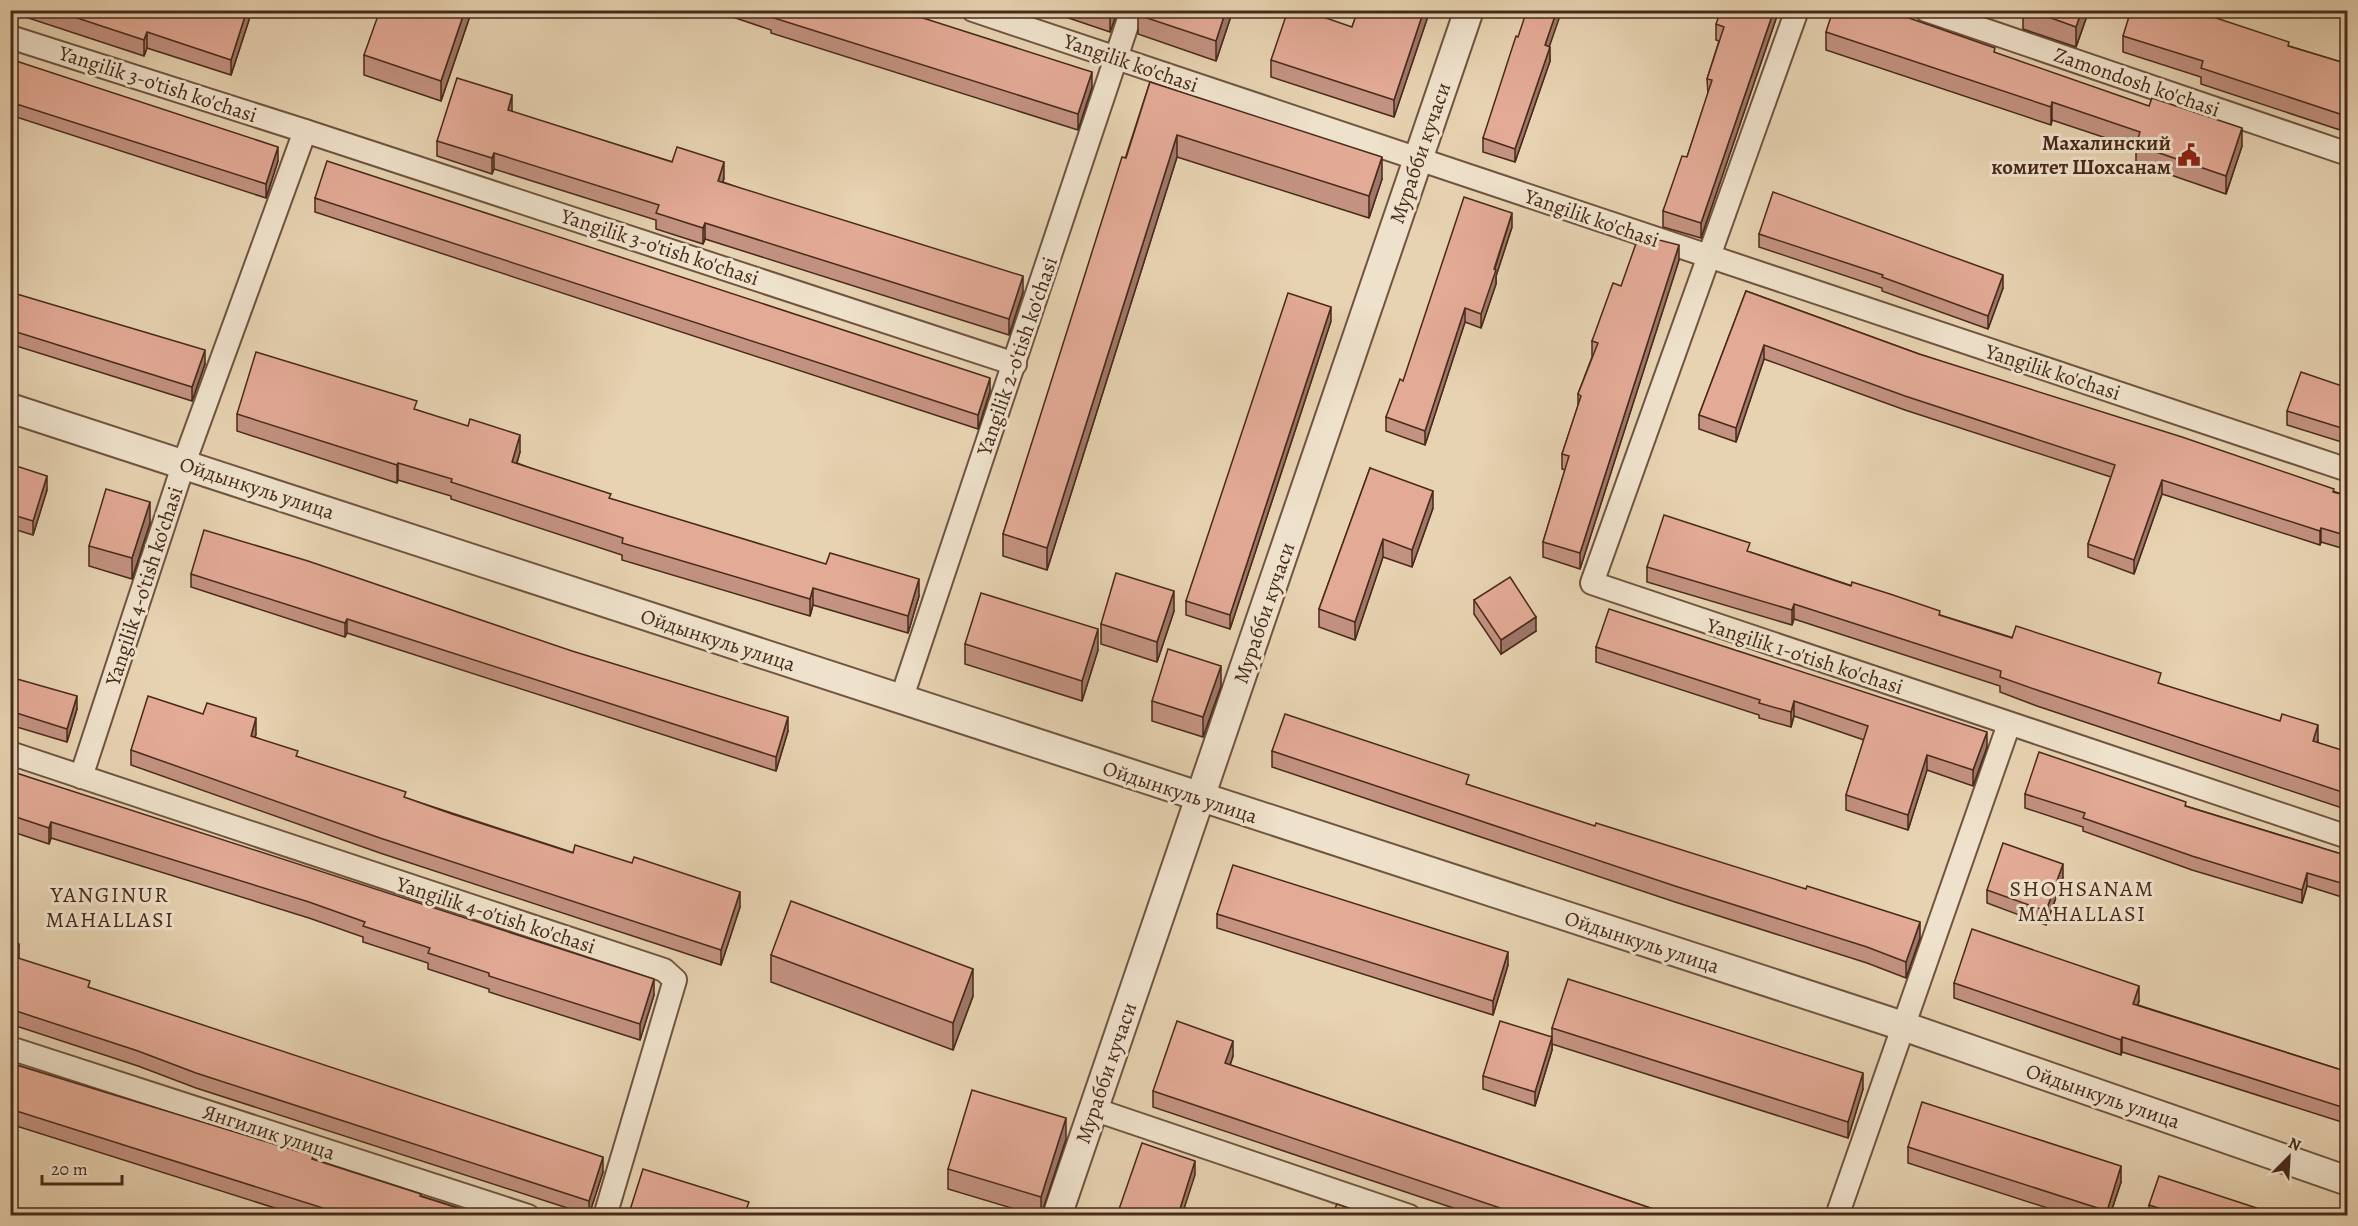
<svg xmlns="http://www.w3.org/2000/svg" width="2358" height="1226" viewBox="0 0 2358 1226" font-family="Alegreya,serif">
	<rect width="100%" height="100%" fill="#e7d2b1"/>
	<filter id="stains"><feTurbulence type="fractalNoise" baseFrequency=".00333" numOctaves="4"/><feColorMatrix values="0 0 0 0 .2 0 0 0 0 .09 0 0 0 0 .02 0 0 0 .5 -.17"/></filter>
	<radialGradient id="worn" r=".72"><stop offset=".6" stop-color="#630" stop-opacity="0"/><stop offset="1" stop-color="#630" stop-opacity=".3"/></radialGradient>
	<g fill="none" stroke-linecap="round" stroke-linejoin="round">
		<g stroke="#705440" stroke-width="26">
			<g id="minor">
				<path d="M973,10l1375,460"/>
				<path d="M1797,10l-205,573 756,254"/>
				<path d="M1926,10l422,144"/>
				<path d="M10,37l295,94 710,233"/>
				<path d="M901,700l231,-690"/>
				<path d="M10,753l654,217 11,10 -70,236"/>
				<path d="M81,777l103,-314 121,-332"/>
				<path d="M10,1048l518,168"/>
				<path d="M1093,1109l316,107"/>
				<path d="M1837,1216l172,-492"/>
			</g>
		</g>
		<g stroke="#705440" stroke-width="32">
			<g id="tertiary">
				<path d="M10,408l1893,618 445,155"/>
				<path d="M1057,1216l412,-1206"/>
			</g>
		</g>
		<use href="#minor" stroke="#efe2cc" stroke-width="22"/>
		<use href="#tertiary" stroke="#efe2cc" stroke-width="28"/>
	</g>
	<g fill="#c39281" stroke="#482a1b" stroke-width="1.5">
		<path d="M10,10h239v10l-18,55 -84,-27 -3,8 -134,-44z"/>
		<path d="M472,10l-31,91 -77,-26v-20z"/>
		<path d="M489,10h13l-2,4z"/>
		<path d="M712,10h186l194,77 -14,43 -307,-97v-3z"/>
		<path d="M1045,10h73l-8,22z"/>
		<path d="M1233,10l-17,51 -78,-27v-19z"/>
		<path d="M1358,10h72l-36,107 -123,-40v-17l81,-33z"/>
		<path d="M1779,10l-78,228 -38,-11v-16l24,-54 21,-63 -1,-15 12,-38 -3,-1v-16z"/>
		<path d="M2023,10h66l-13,37 -53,-18z"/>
		<path d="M2156,10h64l-2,9 71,27 59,18v41l-8,25 -139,-46v-7l-78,-25v-16l33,-24z"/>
		<path d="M1826,32l169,21 247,93 -16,48 -90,-31v-15l-84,-28 -1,5 -225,-75z"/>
		<path d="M1549,47l1,14 -35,101 -32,-10v-14z"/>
		<path d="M10,59l268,102 -12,37 -256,-83z"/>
		<path d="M1150,82l232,97 -13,39 -192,-61 -130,413 -44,-14v-22z"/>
		<path d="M512,112l212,66 -1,4 300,110 -14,43 -304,-96 -2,5 -47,-15v-9l-162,-51 -2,5 -55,-18v-15z"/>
		<path d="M315,198l675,193 -12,38 -663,-217z"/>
		<path d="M1512,227l-16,49v8l-15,44 -16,-6 -40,123 -39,-14v-14l17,-36z"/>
		<path d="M1759,234l244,54 -15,41 -106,-38v-3l-123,-41z"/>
		<path d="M1679,260l-99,309 -37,-12v-15l22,-72 -3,-1v-15l16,-48v-12l14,-37v-16l29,-55z"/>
		<path d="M1746,291l173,63 429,142v54l-27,-8 -1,3 -158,-51 -28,80 -46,-17v-13l23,-67 -206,-67 -141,-51 -28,83 -37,-13v-14z"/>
		<path d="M11,292l194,72 -13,37 -182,-57z"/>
		<path d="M1331,321l-101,308 -44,-14v-14z"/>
		<path d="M2348,388v56l-61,-19v-14z"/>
		<path d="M417,410l103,42 -3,11 94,36 308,97 -11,37 -95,-28 -3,11 -188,-56v-5l-171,-56v-3l-53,-16 -1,3 -160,-52v-17z"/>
		<path d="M10,464l37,26 -14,45 -23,-7z"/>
		<path d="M1370,468l63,40 -21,59 -29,-10 -28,83 -36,-13v-18z"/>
		<path d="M150,523l-18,56 -43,-13v-20z"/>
		<path d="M1750,552l190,63 221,69 157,56v3l30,9v58l-311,-104 -37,-14v-6l-206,-67 -2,6 -145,-43v-15z"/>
		<path d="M191,574l597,157 -12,40 -429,-138 -2,4 -154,-50z"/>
		<path d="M1474,600l62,31 -35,23 -27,-40z"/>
		<path d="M1174,611l-17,51 -56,-18v-20z"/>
		<path d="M965,644l133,6 -16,51 -117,-37z"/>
		<path d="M1596,647l391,100 -14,39 -46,-16 -19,60 -62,-20v-15l18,-55 -70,-24 -3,11 -32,-9v-3l-163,-53z"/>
		<path d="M10,677l67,32 -10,33 -57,-17z"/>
		<path d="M1221,686l-18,51 -51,-16v-20z"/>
		<path d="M203,714l53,20 -1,3 43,20 108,41 334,109 -19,58 -341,-112 -249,-88v-15z"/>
		<path d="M1272,751l197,34 451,153 -14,40 -39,-15 -192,-61 -403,-135z"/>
		<path d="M10,771l644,224 -14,45 -151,-48v-3l-61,-20v-6l-65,-21v-5l-54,-19 -258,-80 -2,6 -39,-13z"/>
		<path d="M2025,794l161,12 162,50v43l-41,-13 -5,17 -110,-33 -109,-39v-4l-58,-19z"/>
		<path d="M2063,878l-17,47 -59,-22v-13z"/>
		<path d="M1217,914l291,51 -15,50 -276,-87z"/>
		<path d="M10,941l9,18 71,29 513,184 -14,43 -393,-127 -58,-22 -128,-42z"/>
		<path d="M771,955l202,41 -20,54 -182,-68z"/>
		<path d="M1954,983l185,18 -1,4 210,67v52l-226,-72 -1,3 -167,-57z"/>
		<path d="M1552,1028l311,61 -15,49 -296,-94v6l-17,56 -52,-17v-13l69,-40z"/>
		<path d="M1233,1056l-3,9 441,150h-197l-321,-108v-16z"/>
		<path d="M10,1063l303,96 108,37 59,19h-183l-287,-91z"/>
		<path d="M1066,1139l-25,76h-6l-87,-26v-20z"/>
		<path d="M1908,1147l213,35 -11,33h-41l-161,-52z"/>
		<path d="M2149,1205l129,10h-129z"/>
		<path d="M630,1210l119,1 14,4h-133z"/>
	</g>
	<g fill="#9f7769" stroke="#482a1b" stroke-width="1.5">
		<path d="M247,10h2v10l-18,55v-15z"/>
		<path d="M465,10h7l-31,91v-20z"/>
		<path d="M1113,10h5l-8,22v-14z"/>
		<path d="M1226,10h7l-17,51v-20z"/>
		<path d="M1424,10h6l-36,107v-17z"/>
		<path d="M1557,10h5l-17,49v-14z"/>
		<path d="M1774,10h5l-78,228v-15z"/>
		<path d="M2082,10h7l-13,37v-20z"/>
		<path d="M2215,10h5l-7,23v-16z"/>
		<path d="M147,32v16l-3,8v-16z"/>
		<path d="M1550,47v14l-35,101v-13z"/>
		<path d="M1092,72v15l-14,43v-16z"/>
		<path d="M2348,89v16l-8,25v-16z"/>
		<path d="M512,95v16l-4,15v-16z"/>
		<path d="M2052,102v18l-1,5v-18z"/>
		<path d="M2242,128v18l-16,48v-18z"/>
		<path d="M1177,135v22l-130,413v-22z"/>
		<path d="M278,147v14l-12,37v-14z"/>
		<path d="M494,153v16l-2,5v-16z"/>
		<path d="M1382,157v22l-13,39v-22z"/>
		<path d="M724,162v16l-6,19v-16z"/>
		<path d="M1512,213v14l-16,49v8l-15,44v-14z"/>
		<path d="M705,223v16l-2,5v-16z"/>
		<path d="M1679,245v15l-99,309v-16z"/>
		<path d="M2003,275v13l-15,41v-13z"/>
		<path d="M1023,276v16l-14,43v-16z"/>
		<path d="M1331,307v14l-101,308v-14z"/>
		<path d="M1465,308v14l-40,123v-14z"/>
		<path d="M1764,345v14l-28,83v-14z"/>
		<path d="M205,350v14l-13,37v-14z"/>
		<path d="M990,378v13l-12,38v-14z"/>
		<path d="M520,435v17l-8,27v-17z"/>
		<path d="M398,463v17l-1,3v-18z"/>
		<path d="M47,476v14l-14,45v-14z"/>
		<path d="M2162,480v14l-28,80v-14z"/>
		<path d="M1433,491v17l-21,59v-17z"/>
		<path d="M150,502v21l-18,56v-21z"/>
		<path d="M2321,528v14l-1,3v-14z"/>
		<path d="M1383,539v18l-28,83v-18z"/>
		<path d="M919,579v17l-11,37v-17z"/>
		<path d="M813,588v17l-3,11v-17z"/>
		<path d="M1174,591v20l-17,51v-20z"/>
		<path d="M1794,604v15l-2,6v-15z"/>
		<path d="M1536,617v14l-35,23v-14z"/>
		<path d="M347,619v14l-2,4v-14z"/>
		<path d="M1098,629v21l-16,51v-20z"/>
		<path d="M1221,666v20l-18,51v-20z"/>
		<path d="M77,696v13l-10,33v-13z"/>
		<path d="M1794,701v15l-3,11v-15z"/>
		<path d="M788,717v14l-12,40v-14z"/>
		<path d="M256,718v16l-5,17v-15z"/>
		<path d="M2318,725v15l-5,17v-16z"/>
		<path d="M1987,732v15l-14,39v-16z"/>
		<path d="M1927,755v15l-19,60v-15z"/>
		<path d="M51,822v16l-2,6v-16z"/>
		<path d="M2063,864v14l-17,47v-14z"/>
		<path d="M2307,873v13l-5,17v-13z"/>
		<path d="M740,892v15l-19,58v-15z"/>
		<path d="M1920,922v16l-14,40v-16z"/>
		<path d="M19,944v15l-4,-2z"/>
		<path d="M1508,952v13l-15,50v-14z"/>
		<path d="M973,969v27l-20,54v-27z"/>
		<path d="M654,979v16l-14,45v-16z"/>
		<path d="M2139,986v15l-6,18v-15z"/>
		<path d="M1552,1037v13l-17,56v-14z"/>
		<path d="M2122,1037v15l-1,3v-15z"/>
		<path d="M1233,1041v15l-8,23v-16z"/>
		<path d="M1863,1073v16l-15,49v-16z"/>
		<path d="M1066,1118v21l-25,76v-18z"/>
		<path d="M603,1157v15l-14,43v-14z"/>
		<path d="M1195,1161v14l-13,40h-4z"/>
		<path d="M2121,1166v16l-11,33h-3v-4z"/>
	</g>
	<g fill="#e3aa96" stroke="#482a1b" stroke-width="1.5">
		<path d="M53,10h194l-16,50 -84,-28 -3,8z"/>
		<path d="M380,10h85l-24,71 -77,-26z"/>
		<path d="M758,10h140l194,62 -14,42 -307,-97 1,-2z"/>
		<path d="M1087,10h26l-3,8z"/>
		<path d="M1140,10h86l-10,31 -78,-26z"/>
		<path d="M1288,10h15l49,17 6,-17h66l-30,90 -123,-40z"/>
		<path d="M1527,10h30l-12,35 5,2 -35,102 -32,-11 33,-102 2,1z"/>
		<path d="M1721,10h53l-73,213 -38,-12 19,-55 5,1 25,-77 -5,-1 17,-52 -8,-3z"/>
		<path d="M1833,10h53l109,38 -1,4 155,54 3,-8 90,30 -16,48 -90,-31 4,-13 -88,-30 -1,5 -225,-75z"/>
		<path d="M2029,10h53l-6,17z"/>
		<path d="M2131,10h19l6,2v-2h59l-2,7 76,25 -1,4 60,18v25l-8,25 -139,-46 2,-7 -80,-25z"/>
		<path d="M10,59l268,88 -12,37 -256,-82z"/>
		<path d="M457,78l55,17 -4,15 164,52 5,-15 47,15 -6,19 305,95 -14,43 -304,-96 -2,5 -47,-15 3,-8 -165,-52 -2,5 -55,-17z"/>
		<path d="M1150,82l232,75 -13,39 -192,-61 -130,413 -44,-14 119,-377 4,1z"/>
		<path d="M327,161l663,217 -12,37 -663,-217z"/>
		<path d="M1773,192l230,83 -15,41 -106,-39 1,-2 -124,-41z"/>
		<path d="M1464,197l48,16 -18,56 2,1 -15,44 -16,-6 -40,123 -39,-14 14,-38 3,2z"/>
		<path d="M1639,235l40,10 -99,308 -37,-11 26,-86 -7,-2 19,-58 -3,-2 20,-51 -6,-2 21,-58 8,3z"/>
		<path d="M1746,291l173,63 263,83 152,52 -1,3 15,4v40l-27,-8 -1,3 -158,-51 -28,80 -46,-16 27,-79 -210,-69 -141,-51 -28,83 -37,-13z"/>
		<path d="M10,292l195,58 -13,37 -182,-57z"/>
		<path d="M1288,293l43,14 -101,308 -44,-14z"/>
		<path d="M256,352l161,49 -3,8 54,17 2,-7 50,16 -8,27 99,32 -2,4 217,66 4,-11 89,26 -11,37 -95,-28 -3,11 -188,-56 1,-5 -172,-56 1,-3 -54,-16 -1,2 -160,-51z"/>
		<path d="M2301,372l47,16v42l-61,-19z"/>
		<path d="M10,464l37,12 -14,45 -23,-7z"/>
		<path d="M1370,468l63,23 -21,59 -29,-11 -28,83 -36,-13z"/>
		<path d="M106,489l44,13 -18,56 -43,-12z"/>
		<path d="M1664,515l86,28 -3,8 104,35 1,-4 38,12 50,17 -1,4 73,23 4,-12 145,47 -3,10 122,38 2,-7 36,11 -5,16 35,11v42l-311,-104 -37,-13 1,-6 -207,-67 -2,6 -145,-43z"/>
		<path d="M204,530l104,31 264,90 216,66 -12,40 -429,-138 -2,4 -154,-49z"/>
		<path d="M1116,573l58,18 -17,51 -56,-18z"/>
		<path d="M1510,577l26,40 -35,23 -27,-40z"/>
		<path d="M981,593l117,36 -16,52 -117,-37z"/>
		<path d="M1609,609l378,123 -14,38 -46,-15 -19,60 -62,-20 22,-69 -74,-25 -3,11 -32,-9 1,-3 -164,-53z"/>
		<path d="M1168,649l53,17 -18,51 -51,-16z"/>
		<path d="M10,677l67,19 -10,33 -57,-18z"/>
		<path d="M148,696l55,18 4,-11 49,15 -5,18 47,15 -2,5 110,36 -2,5 48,17 121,39 2,-8 57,18 2,-6 106,35 -19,58 -341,-112 -249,-88z"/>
		<path d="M1285,714l184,61 -3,9 129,42 1,-3 210,66 1,-3 113,36 -14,40 -39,-15 -192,-61 -403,-135z"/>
		<path d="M2039,752l147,50 -1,4 163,50v29l-41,-12 -5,17 -110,-34 -109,-38 2,-5 -60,-19z"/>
		<path d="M10,771l644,208 -14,45 -151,-48v-3l-61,-20 2,-5 -67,-22 2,-4 -56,-20 -258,-80 -2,6 -39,-13z"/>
		<path d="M2003,843l60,21 -17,47 -59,-21z"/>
		<path d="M1233,865l275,87 -15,49 -276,-87z"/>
		<path d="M791,901l182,68 -20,54 -182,-68z"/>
		<path d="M1972,929l167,57 -6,18 215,68v37l-226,-72 -1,3 -167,-57z"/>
		<path d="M10,941l9,3 -4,13 75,24 -2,6 515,170 -14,44 -393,-128 -58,-22 -128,-42z"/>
		<path d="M1568,979l295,94 -15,49 -296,-94z"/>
		<path d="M1177,1021l56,20 -8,22 446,152h-150l-368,-124z"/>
		<path d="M1500,1021l52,16 -17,55 -52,-16z"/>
		<path d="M10,1063l303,93 -1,3 109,35 -1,2 60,19h-135l-335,-106z"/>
		<path d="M972,1090l94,28 -25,79 -93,-28z"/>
		<path d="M1922,1102l199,64 -14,45 -199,-64z"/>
		<path d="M1142,1143l53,18 -17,54h-61z"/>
		<path d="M643,1169l106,33 -3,8 17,5h-115l-18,-5z"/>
		<path d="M2159,1176l119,39h-98l-31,-10z"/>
		<path d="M1337,1204l31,11h-36z"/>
	</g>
	<defs>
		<g id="civic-bare" transform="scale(1.8)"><path d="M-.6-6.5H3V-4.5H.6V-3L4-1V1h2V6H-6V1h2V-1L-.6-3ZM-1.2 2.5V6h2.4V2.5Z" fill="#8f2418" stroke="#efe2cc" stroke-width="2.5" paint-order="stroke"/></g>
	</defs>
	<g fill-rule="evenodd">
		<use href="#civic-bare" x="2189" y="155"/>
	</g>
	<g text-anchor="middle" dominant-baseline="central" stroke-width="6" stroke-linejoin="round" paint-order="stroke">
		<g font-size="21" fill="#482a1b" stroke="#efe2cc">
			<text transform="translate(1131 63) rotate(19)">Yangilik ko'chasi</text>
			<text transform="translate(2137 82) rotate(19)">Zamondosh ko'chasi</text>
			<text transform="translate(158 84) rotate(18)">Yangilik 3-o'tish ko'chasi</text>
			<text transform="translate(1420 153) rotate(-71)">Мурабби кучаси</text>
			<text transform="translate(1592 218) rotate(19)">Yangilik ko'chasi</text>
			<text transform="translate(660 247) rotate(18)">Yangilik 3-o'tish ko'chasi</text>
			<text transform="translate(1017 356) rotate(-71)">Yangilik 2-o'tish ko'chasi</text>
			<text transform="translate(2053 372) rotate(18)">Yangilik ko'chasi</text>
			<text transform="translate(257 488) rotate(18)">Ойдынкуль улица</text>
			<text transform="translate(144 586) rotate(-72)">Yangilik 4-o'tish ko'chasi</text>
			<text transform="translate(1264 613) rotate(-71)">Мурабби кучаси</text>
			<text transform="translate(718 640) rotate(18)">Ойдынкуль улица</text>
			<text transform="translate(1805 656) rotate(18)">Yangilik 1-o'tish ko'chasi</text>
			<text transform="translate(1180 792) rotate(18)">Ойдынкуль улица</text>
			<text transform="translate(496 915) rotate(18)">Yangilik 4-o'tish ko'chasi</text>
			<text transform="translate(1642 942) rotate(18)">Ойдынкуль улица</text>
			<text transform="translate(1106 1073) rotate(-71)">Мурабби кучаси</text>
			<text transform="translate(2103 1096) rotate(19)">Ойдынкуль улица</text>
			<text transform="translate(269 1132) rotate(18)">Янгилик улица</text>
		</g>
		<g font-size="21" font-weight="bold" fill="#482a1b" stroke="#efe2cc" text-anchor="end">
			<text x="2171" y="143">Махалинский<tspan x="2171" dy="24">комитет Шохcанам</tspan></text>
		</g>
		<g font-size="22" letter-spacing="1.5" fill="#482a1b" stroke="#efe2cc">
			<text x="2082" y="889">SHOHSANAM<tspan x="2082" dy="25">MAHALLASI</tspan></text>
			<text x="110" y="895">YANGINUR<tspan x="110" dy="25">MAHALLASI</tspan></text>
		</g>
	</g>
	<rect width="2358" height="1226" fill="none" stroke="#e7d2b1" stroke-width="36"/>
	<rect x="12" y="12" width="2334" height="1202" fill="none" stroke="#482a1b" stroke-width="3"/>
	<rect x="18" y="18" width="2322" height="1190" fill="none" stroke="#482a1b" stroke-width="1.5"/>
	<g transform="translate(2289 1157) rotate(24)" stroke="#efe2cc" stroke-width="4.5" paint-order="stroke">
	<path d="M0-4.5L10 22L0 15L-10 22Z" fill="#482a1b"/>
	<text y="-9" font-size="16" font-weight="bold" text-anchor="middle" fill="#482a1b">N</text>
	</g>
	<path d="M42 1175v9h80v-9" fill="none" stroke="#482a1b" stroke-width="3"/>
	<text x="51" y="1175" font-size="18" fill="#482a1b" stroke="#efe2cc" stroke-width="4.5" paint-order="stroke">20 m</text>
	<rect width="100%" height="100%" filter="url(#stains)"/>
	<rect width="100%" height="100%" fill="url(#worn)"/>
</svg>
